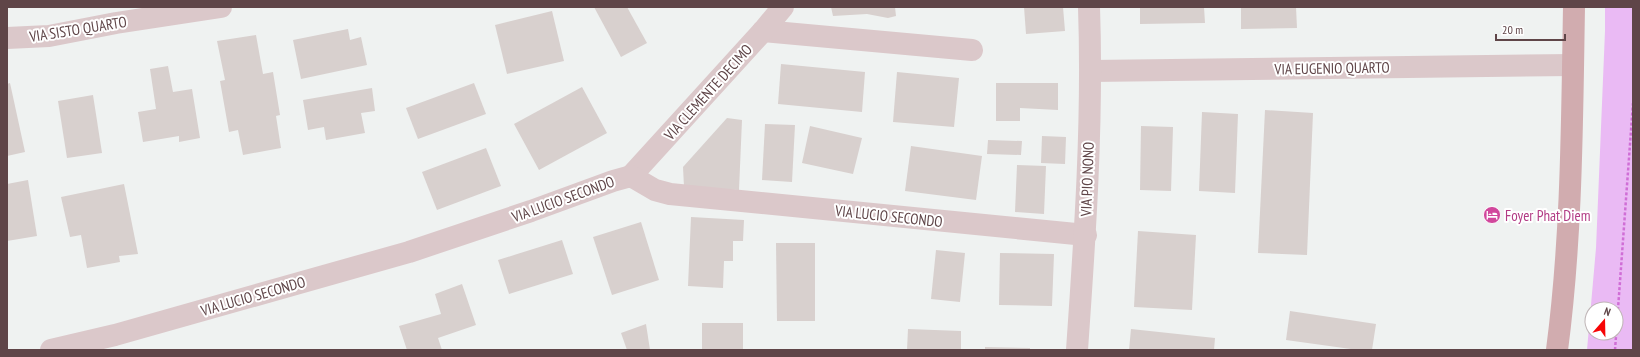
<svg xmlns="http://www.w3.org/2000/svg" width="1640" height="357" viewBox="0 0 1640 357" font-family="'PT Sans Narrow',sans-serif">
	<rect width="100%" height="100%" fill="#eff2f1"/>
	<path fill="#eabaf4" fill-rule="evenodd" d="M1605,7h28v343h-46l9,-102 9,-217zM1592,309h24v24h-24z"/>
	<g fill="#d8d0ce">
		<path d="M594,7h33l20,36 -26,14z"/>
		<path d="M831,7h64l1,9 -8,2 -21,-4 -34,2z"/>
		<path d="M1024,7h39l2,24 -39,3z"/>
		<path d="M1140,7h64l1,16 -65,1z"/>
		<path d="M1241,7h55l1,21 -56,1z"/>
		<path d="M552,11l12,50 -57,13 -12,-49z"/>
		<path d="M348,29l2,11 11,-3 6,28 -66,14 -8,-39z"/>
		<path d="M256,35l7,39 10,-2 7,43 -4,1 5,32 -38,7 -5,-25 -9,2 -9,-51 5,-1 -8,-39z"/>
		<path d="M781,64l84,8 -3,40 -84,-8z"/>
		<path d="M168,66l5,26 19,-3 8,49 -21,4v-6l-36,6 -5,-30 18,-3 -6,-40z"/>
		<path d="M897,72l62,6 -5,49 -61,-5z"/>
		<path d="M10,83l15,69 -18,4v-72z"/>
		<path d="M474,83l12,31 -68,25 -12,-31z"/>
		<path d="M996,83h62v27l-38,-2v13h-24z"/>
		<path d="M582,87l25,46 -68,37 -25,-46z"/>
		<path d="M372,88l3,23 -14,2 4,20 -39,7 -2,-13 -16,3 -5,-30z"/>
		<path d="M93,95l9,58 -35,5 -9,-57z"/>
		<path d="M1265,110l48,3 -6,142 -49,-2z"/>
		<path d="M1202,112l36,2 -3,79 -36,-2z"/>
		<path d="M727,118l15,2 -3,70 -55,-3 -1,-20z"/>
		<path d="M765,124l30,1 -3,57 -30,-2z"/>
		<path d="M810,126l52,12 -9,36 -51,-11z"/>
		<path d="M1141,126l32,1 -2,64 -31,-1z"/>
		<path d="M1042,136l24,1 -1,27 -24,-1z"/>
		<path d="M988,140l34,1 -1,14 -34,-1z"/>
		<path d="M911,146l71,10 -6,44 -71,-9z"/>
		<path d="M486,148l15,38 -64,24 -15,-38z"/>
		<path d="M1017,165l29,1 -2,48 -29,-2z"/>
		<path d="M28,180l9,56 -30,5v-57z"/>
		<path d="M124,184l14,70 -19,2 1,6 -33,6 -6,-33 -11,2 -9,-40z"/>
		<path d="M691,217l53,3 -1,21h-10v20h-9l-1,27 -35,-2z"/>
		<path d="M641,222l18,58 -47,15 -19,-58z"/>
		<path d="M1138,231l58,4 -4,75 -58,-3z"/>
		<path d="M562,240l11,34 -64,20 -11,-34z"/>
		<path d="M776,243h39v78h-38z"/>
		<path d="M936,250l29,3 -5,49 -29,-3z"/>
		<path d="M1000,253l54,1 -2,52 -53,-1z"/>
		<path d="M462,284l14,41 -38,13 4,12h-35l-8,-24 42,-12 -6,-20z"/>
		<path d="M1290,311l86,13 -4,26h-14l-72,-10z"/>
		<rect x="702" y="323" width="41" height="27"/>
		<path d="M646,324l4,26h-23l-6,-17z"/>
		<path d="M908,329l53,2v19h-54z"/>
		<path d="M1131,329l84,9 -1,12h-85z"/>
		<path d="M985,347l45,1v2h-45z"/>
	</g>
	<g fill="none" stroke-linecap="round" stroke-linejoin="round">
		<path stroke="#d06ed6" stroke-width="2.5" stroke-dasharray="3 2" stroke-linecap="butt" d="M1615,350l18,-247"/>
		<g stroke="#dbc8ca" stroke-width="22">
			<path d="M763,31l209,19"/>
			<path d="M7,38l42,-2 67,-13 105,-16"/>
			<path d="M1091,71l482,-6"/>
			<path d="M631,176l132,-145 20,-24"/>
			<path d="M51,350l64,-15 294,-83 122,-41 82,-30 18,-5 24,14 15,4 416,41"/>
			<path d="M1077,350c8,-114 16,-229 12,-343"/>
		</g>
		<path stroke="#d1acaf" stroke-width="22" d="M1557,350c15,-114 15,-229 17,-343"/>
	</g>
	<defs>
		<g id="hotel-disc" transform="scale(0.9)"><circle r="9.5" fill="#d1479c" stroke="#fff"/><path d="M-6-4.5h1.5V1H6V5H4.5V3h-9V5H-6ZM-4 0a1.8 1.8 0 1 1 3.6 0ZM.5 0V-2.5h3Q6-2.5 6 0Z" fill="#fff"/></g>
	</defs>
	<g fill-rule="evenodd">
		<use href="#hotel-disc" x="1492" y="215"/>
	</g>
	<g text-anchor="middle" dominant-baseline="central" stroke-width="4" stroke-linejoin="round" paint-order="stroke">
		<g font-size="15" fill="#5f4548" stroke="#fff">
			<text transform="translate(78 29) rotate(-9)">VIA SISTO QUARTO</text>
			<text transform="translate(1332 68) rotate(-1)">VIA EUGENIO QUARTO</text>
			<text transform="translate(708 92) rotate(-48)">VIA CLEMENTE DECIMO</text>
			<text transform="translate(1087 179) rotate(-88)">VIA PIO NONO</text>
			<text transform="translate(563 199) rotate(-20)">VIA LUCIO SECONDO</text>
			<text transform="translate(889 216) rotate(6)">VIA LUCIO SECONDO</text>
			<text transform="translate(253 296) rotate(-16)">VIA LUCIO SECONDO</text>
		</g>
		<g font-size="15" fill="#b23c85" stroke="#fff" text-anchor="start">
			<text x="1505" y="215">Foyer Phat Diem</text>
		</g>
	</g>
	<rect width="1640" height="357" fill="none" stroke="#5f4548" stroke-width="16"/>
	<g transform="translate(1604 321) rotate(20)"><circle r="19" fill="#ffffff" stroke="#bfb5b6"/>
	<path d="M0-3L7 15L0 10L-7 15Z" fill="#f70506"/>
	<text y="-6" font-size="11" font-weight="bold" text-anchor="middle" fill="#5f4548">N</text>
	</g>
	<path d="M1496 34v6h69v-6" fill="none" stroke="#5f4548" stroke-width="2"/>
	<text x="1502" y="34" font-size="12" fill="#5f4548" stroke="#ffffff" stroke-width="3" paint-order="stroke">20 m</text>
</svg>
